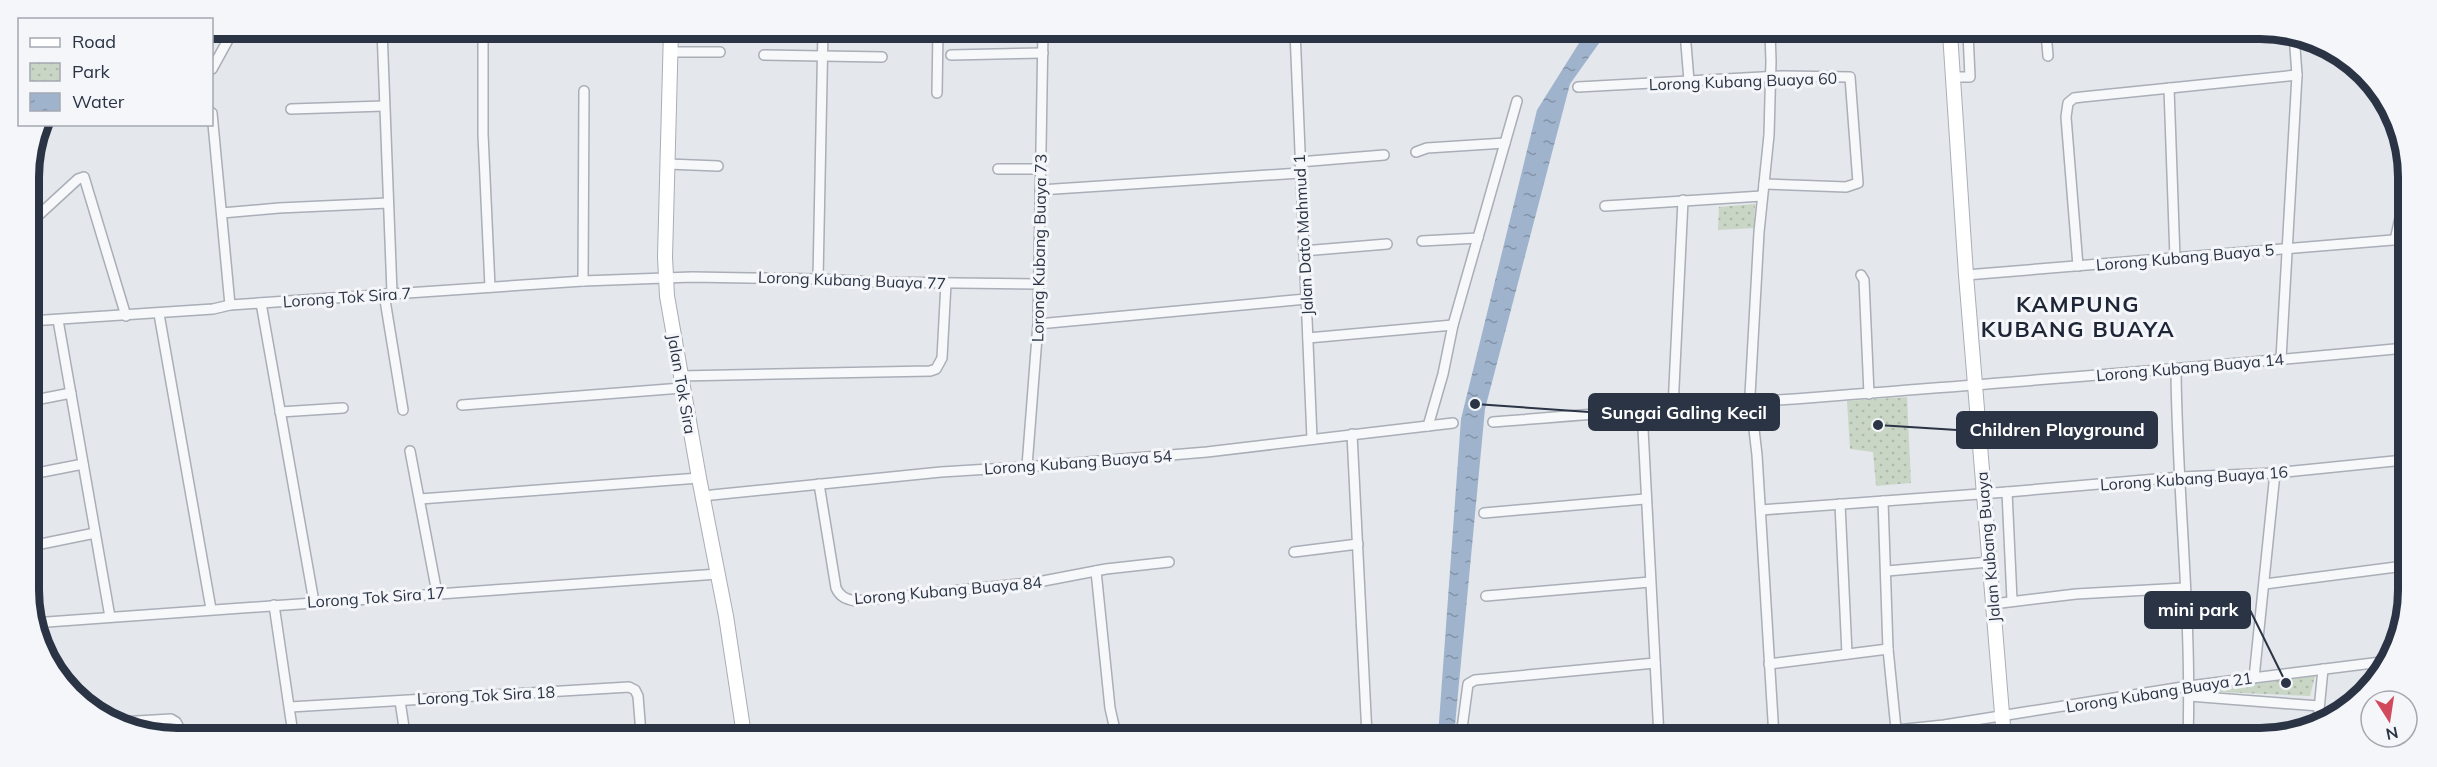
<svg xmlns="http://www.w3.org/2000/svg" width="2437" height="767" viewBox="0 0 2437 767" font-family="Mulish,sans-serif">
	<defs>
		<pattern id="park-dots" width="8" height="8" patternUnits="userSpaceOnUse" patternTransform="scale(1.5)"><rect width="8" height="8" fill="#c9d6c5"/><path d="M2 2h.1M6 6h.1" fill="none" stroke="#adb8ab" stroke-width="1.8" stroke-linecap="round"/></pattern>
		<pattern id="water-ripples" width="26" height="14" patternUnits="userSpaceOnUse" patternTransform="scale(1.5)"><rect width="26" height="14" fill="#9fb4cc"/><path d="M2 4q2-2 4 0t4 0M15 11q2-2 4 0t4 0" fill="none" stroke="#8293a7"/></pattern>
	</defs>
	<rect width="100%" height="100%" fill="#e4e7ec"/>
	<g fill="url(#park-dots)">
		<path d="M1755,204l-1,24 -36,2 1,-23z"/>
		<path d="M1907,397l4,86 -35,3 -3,-34 -23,-3 -3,-48z"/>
		<path d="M2315,676l-5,20 -109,-5z"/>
	</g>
	<path fill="url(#water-ripples)" d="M1586,32h21l-37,52 -85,325 -31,327h-16l23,-317 76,-309z"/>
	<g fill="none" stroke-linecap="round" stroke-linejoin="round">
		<g stroke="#a9aeb7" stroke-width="12">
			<g id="street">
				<path d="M382,29l10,264"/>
				<path d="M483,29v105l7,153"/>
				<path d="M1295,31l17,408"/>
				<path d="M1685,32l4,49"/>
				<path d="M1770,32l1,29 -2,74 -10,97 -9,163 7,60 17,282"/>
				<path d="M2046,33l2,23"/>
				<path d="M671,52h49"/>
				<path d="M764,55l118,2"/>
				<path d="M951,55l92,-2"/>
				<path d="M212,69l22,-40"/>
				<path d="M1953,77h17l-2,-44"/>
				<path d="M1578,87l204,-11 68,1 8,106 -12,4 -82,-3"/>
				<path d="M2169,88l6,170"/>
				<path d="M937,93l1,-63"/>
				<path d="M291,109l93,-3"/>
				<path d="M212,113l18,192"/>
				<path d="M1416,152l11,-4 78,-5"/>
				<path d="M1299,162l85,-7"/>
				<path d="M668,164l50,2"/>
				<path d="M998,169h42"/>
				<path d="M1040,190l260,-17"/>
				<path d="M1605,206l157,-10"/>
				<path d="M222,213l57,-5 109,-5"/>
				<path d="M29,224l49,-45 6,-2 42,139"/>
				<path d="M2395,240l11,-49"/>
				<path d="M1422,241l56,-3"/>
				<path d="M1303,251l84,-7"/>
				<path d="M2078,266l-12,-149 2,-14 6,-5 8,-1 215,-22"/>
				<path d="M1861,275l3,5 5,114"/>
				<path d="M1966,275l439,-36"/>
				<path d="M818,279l5,-249"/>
				<path d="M583,281l1,-190"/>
				<path d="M384,294l19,116"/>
				<path d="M261,303l53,299"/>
				<path d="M159,314l52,295"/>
				<path d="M58,320l52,297"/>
				<path d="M30,321l183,-12 17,-4 353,-24 109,-4 126,2 57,3 163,2"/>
				<path d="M1038,324l268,-25"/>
				<path d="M1308,338l145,-13"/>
				<path d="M2281,359l16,-284 -3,-41"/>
				<path d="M2176,370c1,122 16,245 12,368"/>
				<path d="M680,376l250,-5 6,-2 6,-11 4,-75"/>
				<path d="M30,401l41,-8"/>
				<path d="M462,405l220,-17"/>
				<path d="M1673,408l10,-208"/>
				<path d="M1642,410l17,327"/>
				<path d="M280,412l63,-4"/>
				<path d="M1493,422c304,-24 608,-45 912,-74"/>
				<path d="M1428,426l15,-52 10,-49 64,-224"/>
				<path d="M1352,434l15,302"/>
				<path d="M410,451l27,142"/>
				<path d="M1027,466l11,-142 5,-293"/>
				<path d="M37,473l46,-9"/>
				<path d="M819,484l17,104c4,9 10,11 19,13l183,-19 68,-13 63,-7"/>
				<path d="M2007,492l5,108"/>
				<path d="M702,496l239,-24 97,-6 169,-14 246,-29"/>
				<path d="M420,499l279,-21"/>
				<path d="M1883,501l5,148 8,80"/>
				<path d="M1840,504l7,150"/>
				<path d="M1761,510l246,-18 173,-15 95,-4 129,-13"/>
				<path d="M1484,513l161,-14"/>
				<path d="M31,546l64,-13"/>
				<path d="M1294,552l64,-8"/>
				<path d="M1096,571l14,137 5,22 6,6"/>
				<path d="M1887,571l102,-9"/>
				<path d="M2265,584l139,-18"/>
				<path d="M1486,596l164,-14"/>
				<path d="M1993,604l83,-10 108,-6"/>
				<path d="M274,605l19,129"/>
				<path d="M33,623l685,-49"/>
				<path d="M1769,664l119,-15"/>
				<path d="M2254,678l21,-205"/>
				<path d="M2189,696l130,10"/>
				<path d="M400,701l5,33"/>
				<path d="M290,707l339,-20 6,3 3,6 3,38"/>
				<path d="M2318,720l5,-51"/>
				<path d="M120,722l51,-3 5,3 6,11"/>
				<path d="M1144,736l26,-3"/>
				<path d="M1363,736l64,-5"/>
				<path d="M1461,736l7,-52 7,-4 180,-17"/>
				<path d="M1830,737l114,-12 245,-39 200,-25"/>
			</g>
		</g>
		<g stroke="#a9aeb7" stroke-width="16">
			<g id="secondary">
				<path d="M671,30l-6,227 2,39 32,182 27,138 18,119"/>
				<path d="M1950,33l16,242 38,463"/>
			</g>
		</g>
		<use href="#street" stroke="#f7f8fa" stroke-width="9"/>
		<use href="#secondary" stroke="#fff" stroke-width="14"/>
	</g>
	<g text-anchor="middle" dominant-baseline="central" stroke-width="6" stroke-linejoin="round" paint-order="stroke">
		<g font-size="16" fill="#2b3445" stroke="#f4f6f9">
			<text transform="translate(1743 81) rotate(-2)">Lorong Kubang Buaya 60</text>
			<text transform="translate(1303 235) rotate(-93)">Jalan Dato Mahmud 1</text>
			<text transform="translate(1039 248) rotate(-89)">Lorong Kubang Buaya 73</text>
			<text transform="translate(2185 257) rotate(-5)">Lorong Kubang Buaya 5</text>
			<text transform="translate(852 280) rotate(2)">Lorong Kubang Buaya 77</text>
			<text transform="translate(347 297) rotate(-4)">Lorong Tok Sira 7</text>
			<text transform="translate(2190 367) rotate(-5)">Lorong Kubang Buaya 14</text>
			<text transform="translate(682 384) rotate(80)">Jalan Tok Sira</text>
			<text transform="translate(1078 462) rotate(-4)">Lorong Kubang Buaya 54</text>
			<text transform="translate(2194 478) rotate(-4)">Lorong Kubang Buaya 16</text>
			<text transform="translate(1988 547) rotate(-95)">Jalan Kubang Buaya</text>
			<text transform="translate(948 590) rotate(-5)">Lorong Kubang Buaya 84</text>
			<text transform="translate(376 597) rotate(-4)">Lorong Tok Sira 17</text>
			<text transform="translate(2159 692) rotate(-9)">Lorong Kubang Buaya 21</text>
			<text transform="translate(486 695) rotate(-3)">Lorong Tok Sira 18</text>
		</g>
		<g font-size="22" font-weight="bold" letter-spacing="1.5" fill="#1d2536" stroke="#f4f6f9">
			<text x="2078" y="304">KAMPUNG<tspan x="2078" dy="25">KUBANG BUAYA</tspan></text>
		</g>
	</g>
	<path d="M0 0H2437V767H0ZM177 39H2260A138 138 0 0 1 2398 177V590A138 138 0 0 1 2260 728H177A138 138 0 0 1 39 590V177A138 138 0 0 1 177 39Z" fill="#f4f6f9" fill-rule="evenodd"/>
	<path fill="none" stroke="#2b3445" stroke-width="8" d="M177 39H2260A138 138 0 0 1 2398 177V590A138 138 0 0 1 2260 728H177A138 138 0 0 1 39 590V177A138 138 0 0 1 177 39Z"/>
	<path fill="none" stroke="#2b3445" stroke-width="2" d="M1475 404L1589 412M1878 425L1957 430M2286 683L2250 610"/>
	<g fill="#2b3445" stroke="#f4f6f9" stroke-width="2">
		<circle cx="1475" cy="404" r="6"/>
		<circle cx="1878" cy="425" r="6"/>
		<circle cx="2286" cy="683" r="6"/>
	</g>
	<g fill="#2b3445" stroke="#2b3445" stroke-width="2">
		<rect x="1589" y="394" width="190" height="36" rx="6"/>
		<rect x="1957" y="412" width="200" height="36" rx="6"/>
		<rect x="2145" y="592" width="105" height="36" rx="6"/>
	</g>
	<g font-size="18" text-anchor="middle" font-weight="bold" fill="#fff">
		<text x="1684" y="419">Sungai Galing Kecil</text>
		<text x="2057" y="436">Children Playground</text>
		<text x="2198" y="616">mini park</text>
	</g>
	<rect x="18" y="18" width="195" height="108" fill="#f4f6f9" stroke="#a4a8b1" stroke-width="1.5"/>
	<rect x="30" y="38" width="30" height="9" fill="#ffffff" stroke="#a4a8b1" stroke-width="1.5"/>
	<text x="72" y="48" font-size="18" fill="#2b3445">Road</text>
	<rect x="30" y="63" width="30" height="18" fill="url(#park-dots)" stroke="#a4a8b1" stroke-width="1.5"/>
	<text x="72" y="78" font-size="18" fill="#2b3445">Park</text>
	<rect x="30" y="93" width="30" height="18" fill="url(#water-ripples)" stroke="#a4a8b1" stroke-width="1.5"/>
	<text x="72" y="108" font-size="18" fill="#2b3445">Water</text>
	<g transform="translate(2389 719) rotate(168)"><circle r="28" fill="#f4f6f9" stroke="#a4a8b1" stroke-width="1.5"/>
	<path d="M0-4.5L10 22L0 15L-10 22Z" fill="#d1495b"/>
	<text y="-9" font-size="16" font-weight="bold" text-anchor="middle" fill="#2b3445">N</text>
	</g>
</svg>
